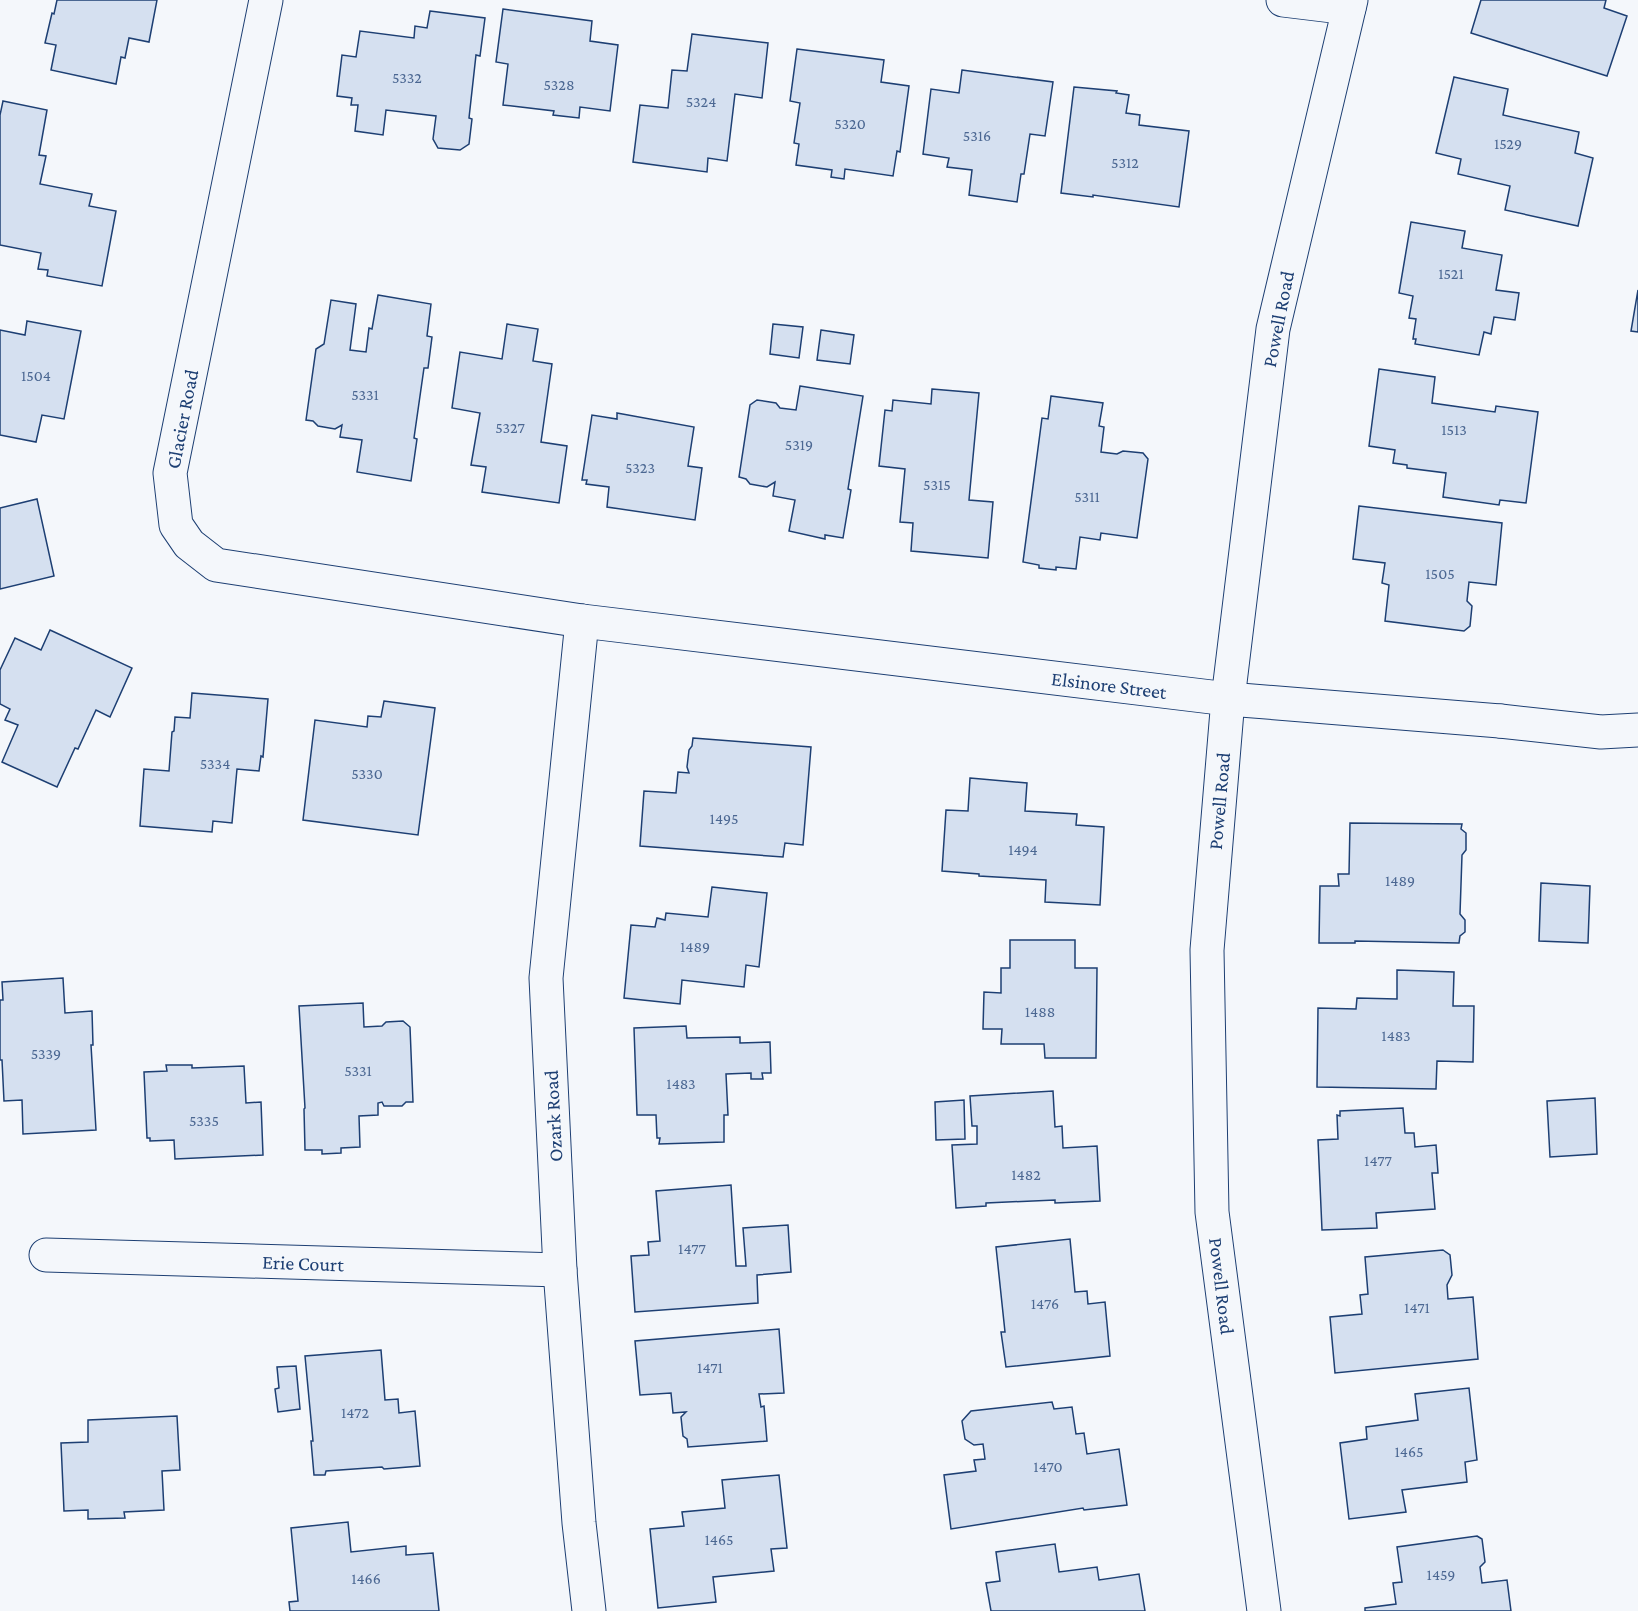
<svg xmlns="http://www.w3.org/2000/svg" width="1638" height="1611" viewBox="0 0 1638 1611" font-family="'Crimson Pro',serif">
	<rect width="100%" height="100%" fill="#f4f7fb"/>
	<g fill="#d5e0f0" stroke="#1d3f73" stroke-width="1.5">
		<path d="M57,0h100l-8,42 -20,-4 -4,20 -4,-1 -5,27 -65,-14 5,-25 -11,-2 7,-30 2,1z"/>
		<path d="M1481,0h125l-2,8 23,8 -20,60 -136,-43z"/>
		<path d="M503,9l89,12 -2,20 28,4 -8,66 -30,-4 -1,11 -26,-3 1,-4 -51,-6 5,-41 -12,-2z"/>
		<path d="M430,11l55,7 -5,38 -4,-1 -7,63 3,1 -3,25 -9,6 -22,-2 -5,-9 3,-23 -50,-6 -3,25 -28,-4 3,-26h-7l1,-7 -15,-2 5,-41 14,2 4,-26 54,7 1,-12 12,2z"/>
		<path d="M692,34l76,9 -6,55 -27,-4 -8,67 -19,-3 -1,14 -74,-10 7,-57 28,3 4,-38 15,1z"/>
		<path d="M797,49l87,11 -3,22 28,4 -9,66 -3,-1 -4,25 -48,-7 -1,10 -13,-2 1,-7 -36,-5 3,-21 -5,-1 6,-40 -10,-2z"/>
		<path d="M962,70l91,12 -8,54 -15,-2 -6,40h-3l-4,28 -48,-7 3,-25 -25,-3 2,-9 -26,-4 8,-65 28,4z"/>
		<path d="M1454,77l54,12 -5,26 76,17 -4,21 18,5 -15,68 -73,-16 5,-24 -52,-12 3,-15 -25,-6z"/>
		<path d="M1074,87l43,4 -1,2 13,2 -3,18 14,2 -1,10 50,6 -10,76 -86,-12v2l-32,-4z"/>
		<path d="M3,101l44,9 -8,45 7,1 -6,28 52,10 -3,12 27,5 -14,75 -55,-10 1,-6 -10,-1 3,-16 -41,-8v-130z"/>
		<path d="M1411,222l54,9 -3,17 40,7 -6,35 23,3 -4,27 -21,-3 -3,17 -7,-2 -5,23 -64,-11 1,-5h-3l3,-20 -7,-1 4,-22 -14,-3z"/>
		<path d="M1638,290v42l-7,-1z"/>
		<path d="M378,295l53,9 -4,32 5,1 -4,31h-4l-10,70 3,1 -6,42 -54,-9 5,-32 -22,-3 2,-12 -7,4 -17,-3 -5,-5 -7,-1 10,-71 8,-5 7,-44 25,4 -6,46 16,2 3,-24 3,1z"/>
		<path d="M27,321l54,10 -17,88 -22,-4 -6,27 -36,-7v-105l25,5z"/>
		<path d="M507,324l31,5 -5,32 19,3 -11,78 26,4 -8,57 -77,-11 4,-25 -15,-2 9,-52 -28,-5 8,-56 42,7z"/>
		<path d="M773,324l30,3 -4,31 -29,-4z"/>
		<path d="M821,330l33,5 -4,29 -33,-4z"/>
		<path d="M1379,369l56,8 -3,26 63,9 1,-6 42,6 -12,91 -26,-3 -1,5 -56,-8 3,-24 -39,-5v-3l-14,-2 2,-13 -26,-4z"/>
		<path d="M800,386l63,10 -15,93 3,1 -8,48 -18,-3v4l-36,-8 6,-31 -22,-4 2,-14 -8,5 -17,-3 -4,-5 -7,-2 11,-72 7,-5 19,3 4,5 16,2z"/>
		<path d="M932,389l47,4 -10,107 24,2 -5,56 -77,-7 2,-28 -13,-1 5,-53 -26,-3 6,-56 7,1 1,-11 38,4z"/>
		<path d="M1051,396l52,7 -4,23 5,1 -3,25 16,2 6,-3 20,2 5,6 -11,79 -36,-5 -1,7 -20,-3 -4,32 -20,-2v3l-17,-2v-3l-16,-3 19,-144 6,1z"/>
		<path d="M617,413l77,14 -6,39 14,2 -7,52 -88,-13 2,-20 -23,-3 1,-4h-5l10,-65 25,4z"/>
		<path d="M37,499l17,77 -54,13v-81z"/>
		<path d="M1359,506l143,17 -6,62 -27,-3 -2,19 5,5 -2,20 -6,5 -79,-10 4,-36 -7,-2 3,-20 -32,-4z"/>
		<path d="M50,630l82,38 -22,49 -14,-7 -18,39 -3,-1 -18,39 -55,-25 16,-37 -13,-5 5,-11 -10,-5v-34l15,-32 26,12z"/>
		<path d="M192,693l76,6 -5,58 -2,-1 -2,15 -22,-2 -5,54 -19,-2 -1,11 -72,-6 4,-57 25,2 3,-39 2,-1 1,-14 15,1z"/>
		<path d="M384,701l51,7 -17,127 -115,-15 12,-100 52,7 1,-11 13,1z"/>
		<path d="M693,738l118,9 -8,98 -18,-2 -2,14 -143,-11 4,-55 32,2 2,-21 11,1 -2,-6 2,-17 3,-4z"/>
		<path d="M970,778l57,5 -2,28 52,3 -1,11 28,2 -4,78 -55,-3 1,-22 -67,-4v-2l-37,-3 4,-61 22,1z"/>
		<path d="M1350,823l112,1 -1,5 5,4v17l-4,5 -2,59 5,6v12l-5,4 -1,7 -104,-2v2h-36l1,-57h19l-1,-12h11z"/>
		<path d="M1541,883l49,3 -2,57 -49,-2z"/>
		<path d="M712,887l55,6 -8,74 -13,-2 -2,22 -62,-7 -2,24 -56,-6 7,-73 24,2 2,-9 8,2 1,-7 42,4z"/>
		<path d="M1010,940h65v28h22l-1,90h-51l-1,-14h-43l1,-15h-19l1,-37 17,1v-25h9z"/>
		<path d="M1397,970l57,2 -1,34h21l-1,56 -36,-1 -1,28 -119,-2 1,-79 38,1 1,-11 40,1z"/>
		<path d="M63,978l2,35 27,-2 1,34h-2l5,85 -73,4 -1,-34 -18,1 -2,-41h-2v-60h3l-1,-18z"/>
		<path d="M363,1003l1,24 18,-1 4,-4 17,-1 7,6 3,75h-7l-4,4h-18l-2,-4 -4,1v12l-19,1 1,31 -19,1v5l-19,1v-4h-17l-1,-41 1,-1 -6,-102z"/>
		<path d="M686,1026l1,12 53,-1v6l30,-1 1,31h-9l1,6h-12v-6l-25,1 2,41h-4v27l-65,2 1,-6h-3l-1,-23h-19l-3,-87z"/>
		<path d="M166,1065h26v3l52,-2 2,37 15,-1 2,53 -88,4 -1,-19 -24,1v-3h-3l-3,-66 23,-1z"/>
		<path d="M1053,1091l2,36 7,-1 1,22 34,-2 3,55 -45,2v-3l-69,3v3l-30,2 -4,-63 25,-1v-18h-5l-2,-30z"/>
		<path d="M1595,1098l2,56 -47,3 -3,-56z"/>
		<path d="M964,1100l1,39 -29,1 -1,-38z"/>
		<path d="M1403,1108l2,25h9l1,14 21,-2 2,28h-6l3,36 -59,4 1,15 -55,2 -4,-90 20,-1 -1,-24 3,1v-5z"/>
		<path d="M731,1185l5,81h10l-3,-38 45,-3 3,47 -34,3 1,28 -123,9 -4,-56 18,-1 -1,-13 12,-1 -4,-50z"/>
		<path d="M1070,1239l5,53 12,-1 1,13 17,-2 5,54 -104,11 -5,-35h4l-9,-85z"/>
		<path d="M1443,1250l7,5 2,20 -5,10 1,14 25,-2 5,62 -143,14 -5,-56 32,-3 -2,-19 8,-1 -3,-37z"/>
		<path d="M779,1329l5,64 -25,1 2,13 3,-1 3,35 -79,6 -1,-8 -4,-3 -2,-19 5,-5 -13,1 -2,-20 -31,2 -5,-54z"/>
		<path d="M381,1350l4,50 13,-1 1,14 16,-2 5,55 -36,3 -2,-2 -56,4 -1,4h-11l-3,-34h2l-8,-85z"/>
		<path d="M296,1366l4,43 -22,3 -3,-23 4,-1 -2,-21z"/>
		<path d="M1469,1388l8,72 -12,2 2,20 -65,8 4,22 -57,7 -9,-76 27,-4 -1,-12 52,-7 -3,-26z"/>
		<path d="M1052,1402l2,7 18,-2 4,27 8,-1 3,21 32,-5 8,56 -43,5 -1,-2 -132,21 -7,-54 32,-4 -2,-11 11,-1 -2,-15 -9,1 -9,-6 -3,-18 9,-10z"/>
		<path d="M177,1416l3,54 -18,1 2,39 -40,2 1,6 -37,1v-9l-24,1 -3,-68 27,-1v-22z"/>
		<path d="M779,1475l8,73 -16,1 3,22 -61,6 3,25 -58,6 -8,-79 34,-3 -2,-14 43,-4 -3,-28z"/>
		<path d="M348,1522l3,30 55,-6v9l27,-2 6,58h-149l-1,-9 9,-1 -7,-73z"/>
		<path d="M1477,1536l5,3 3,23 -5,5 2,16 25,-3 4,31h-146v-3l31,-4 -3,-21 9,-1 -5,-35z"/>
		<path d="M1055,1544l4,28 38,-5 2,13 40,-6 6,37h-154l-5,-28 14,-2 -4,-29z"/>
	</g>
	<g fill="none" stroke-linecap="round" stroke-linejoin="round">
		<g stroke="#1d3f73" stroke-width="35">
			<g id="minor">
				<path d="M266,0l-96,473 6,52 13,19 27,21 366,56 646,78 272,22"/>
				<path d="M1283,0l66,8"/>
				<path d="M582,621l-36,357 14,292 19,253 10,88"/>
				<path d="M46,1255l514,15"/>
				<path d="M1264,1611l-52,-399 -5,-262 21,-251 45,-370 78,-329"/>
			</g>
		</g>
		<g stroke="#1d3f73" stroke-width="35">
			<path id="tertiary" d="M1500,721l101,11 37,-2"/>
		</g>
		<use href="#minor" stroke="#f4f7fb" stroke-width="33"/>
		<use href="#tertiary" stroke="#f4f7fb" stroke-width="33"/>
	</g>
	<g text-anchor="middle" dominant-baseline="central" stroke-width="4.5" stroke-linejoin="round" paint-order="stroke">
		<g font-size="16" fill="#4b6792">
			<text x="407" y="77">5332</text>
			<text x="559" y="84">5328</text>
			<text x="701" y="101">5324</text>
			<text x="850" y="123">5320</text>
			<text x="977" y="135">5316</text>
			<text x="1508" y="143">1529</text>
			<text x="1125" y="162">5312</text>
			<text x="1451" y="273">1521</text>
			<text x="36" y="375">1504</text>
			<text x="365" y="394">5331</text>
			<text x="510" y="427">5327</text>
			<text x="1454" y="429">1513</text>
			<text x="799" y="444">5319</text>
			<text x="640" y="467">5323</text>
			<text x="937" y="484">5315</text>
			<text x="1087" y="496">5311</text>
			<text x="1440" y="573">1505</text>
			<text x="215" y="763">5334</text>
			<text x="367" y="773">5330</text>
			<text x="724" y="818">1495</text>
			<text x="1023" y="849">1494</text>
			<text x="1400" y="880">1489</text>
			<text x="695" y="946">1489</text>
			<text x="1040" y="1011">1488</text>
			<text x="1396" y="1035">1483</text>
			<text x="46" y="1053">5339</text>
			<text x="358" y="1070">5331</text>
			<text x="681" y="1083">1483</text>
			<text x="204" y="1120">5335</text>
			<text x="1378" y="1160">1477</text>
			<text x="1026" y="1174">1482</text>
			<text x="692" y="1248">1477</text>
			<text x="1045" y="1303">1476</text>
			<text x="1417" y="1307">1471</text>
			<text x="710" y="1367">1471</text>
			<text x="355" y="1412">1472</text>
			<text x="1409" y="1451">1465</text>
			<text x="1048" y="1466">1470</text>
			<text x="719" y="1539">1465</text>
			<text x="1441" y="1574">1459</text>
			<text x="366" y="1578">1466</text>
		</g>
		<g font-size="20" fill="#1d3f73" stroke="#f4f7fb">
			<text transform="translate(1278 319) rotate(-79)">Powell Road</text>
			<text transform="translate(182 419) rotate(-79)">Glacier Road</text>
			<text transform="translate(1109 685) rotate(7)">Elsinore Street</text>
			<text transform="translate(1219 801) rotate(-85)">Powell Road</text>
			<text transform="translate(553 1116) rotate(-93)">Ozark Road</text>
			<text transform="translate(303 1263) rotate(2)">Erie Court</text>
			<text transform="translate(1222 1286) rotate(83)">Powell Road</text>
		</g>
	</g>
</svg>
